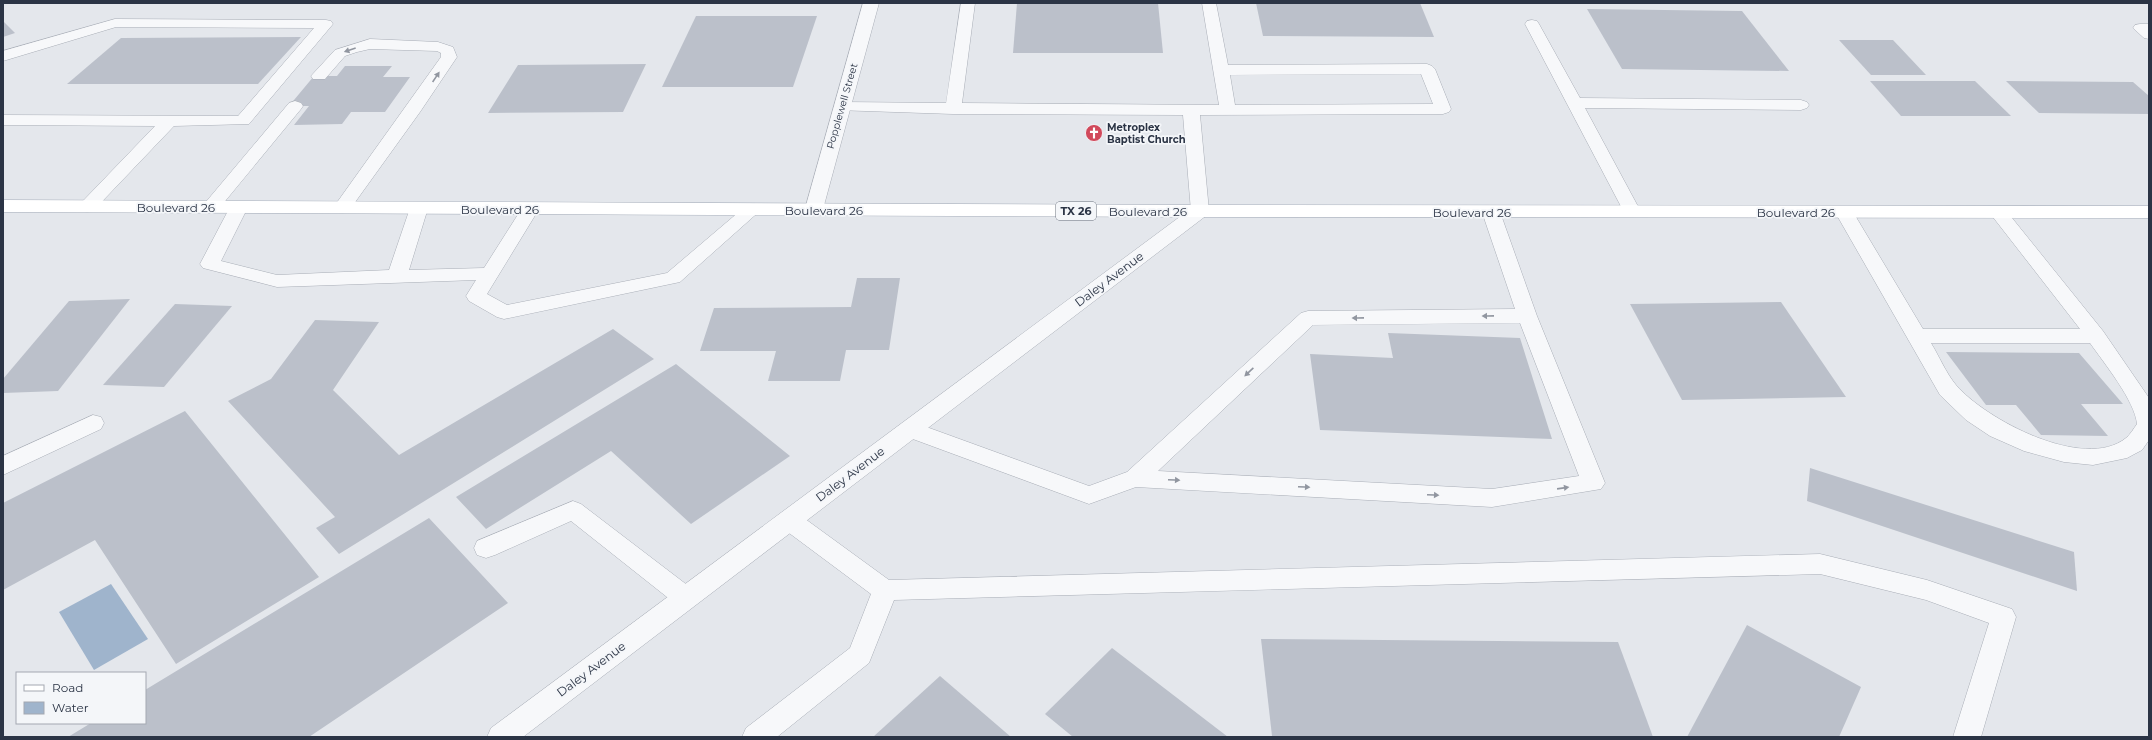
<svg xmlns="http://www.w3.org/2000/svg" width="2152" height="740" viewBox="0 0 2152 740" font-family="Montserrat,sans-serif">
	<rect width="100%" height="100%" fill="#e4e7ec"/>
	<path fill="#9fb4cc" d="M111,584l37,55 -54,31 -35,-58z"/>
	<g fill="#bbc0ca">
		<path d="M1017,3h141l5,50h-150z"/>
		<path d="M1256,3h164l14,34 -171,-1z"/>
		<path d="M1587,9l155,2 47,60 -167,-2z"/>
		<path d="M696,16h121l-24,71h-131z"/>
		<path d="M3,21l12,12 -12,4z"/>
		<path d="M301,37l-43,47h-191l54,-46z"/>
		<path d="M1839,40h54l33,35h-55z"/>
		<path d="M646,64l-23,48 -135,1 30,-48z"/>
		<path d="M345,66h47l-9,11h27l-25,35h-34l-9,12 -48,1 15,-19h-20l25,-30h23z"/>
		<path d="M1870,81h105l36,35h-110z"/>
		<path d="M2006,81l127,1 16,14v18l-110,-1z"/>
		<path d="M857,278h43l-11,72h-43l-6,31h-72l8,-30h-76l14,-43 137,-1z"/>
		<path d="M130,299l-72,92 -55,2v-14l66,-78z"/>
		<path d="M1781,302l65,95 -164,3 -52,-96z"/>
		<path d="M175,304l57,2 -68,81 -61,-2z"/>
		<path d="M315,320l64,2 -46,68 66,65 214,-126 41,30 -315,195 -23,-26 19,-11 -107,-116 43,-22z"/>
		<path d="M1388,333l132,5 32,101 -232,-9 -10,-76 83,4z"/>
		<path d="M1946,352l133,1 44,51h-42l27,32 -67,-1 -25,-30h-30z"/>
		<path d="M676,364l114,92 -99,68 -80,-73 -125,78 -30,-32z"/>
		<path d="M185,411l134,166 -143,87 -81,-124 -92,50v-87z"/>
		<path d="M1810,468l264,84 3,39 -270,-90z"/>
		<path d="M429,518l79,85 -199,134h-241l23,-14h54v-33z"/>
		<path d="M1747,625l114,62 -22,50h-152z"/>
		<path d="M1261,639l357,3 35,95 -381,-1z"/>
		<path d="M1112,648l116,89h-155l-28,-23z"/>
		<path d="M940,676l71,61h-138z"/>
	</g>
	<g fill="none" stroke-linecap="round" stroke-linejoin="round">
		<g stroke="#a9aeb7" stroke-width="1">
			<g id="service">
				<path d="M961,3h14l-13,100 257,2 -17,-102h14l12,62 199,-1 5,2 3,3 16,40 -2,3 -6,2 -243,1 9,96 -3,4 -6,1 -6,-1 -3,-4 -8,-96 -230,-1 -117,-4 -2,-3 2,-3 6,-2 104,1zM1421,74l12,30 -198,1 -5,-30z"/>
				<path d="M115,19l211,1 5,1 2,3 -84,100 -75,2 -81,85 -6,1 -6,-1 -3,-4 3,-4 74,-77 -152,-1v-10l235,1 76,-88 -198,-1 -113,34v-10z"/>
				<path d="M1532,20l5,1 2,3 41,74 221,2 6,2 2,3 -2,3 -6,2 -216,-2 56,104 -3,4 -6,1 -6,-1 -101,-192 2,-3z"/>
				<path d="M2140,24h9v15l-5,-1 -11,-10 2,-3z"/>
				<path d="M370,39l68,3 15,5 4,10 -37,55 -72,100 -6,1 -6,-1 -3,-4 108,-151v-4l-4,-2 -67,-2 -13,3 -12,4 -20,23h-12l-2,-3 24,-26z"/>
				<path d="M295,101l6,2 2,3 -2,3 -84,102 -6,1 -6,-1 -3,-4 3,-4 84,-100z"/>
				<path d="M239,202l6,1 3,4 -27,54 56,14 112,-5 21,-62 3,-4 6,-1 6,1 3,4 -19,62 75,-2 40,-63 6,-1 6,1 3,4 -52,85 20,11 160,-32 80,-68 6,-1 6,1 3,4 -82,73 -176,37 -7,-2 -28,-16 -3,-5 10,-16 -199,7 -74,-19 -3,-4 30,-57 3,-4z"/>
				<path d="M1491,207l6,1 3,4 37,104 68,167 -4,6 -109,18 -356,-20 -47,17 -187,-69 -3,-6 3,-6 8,-2 179,65 38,-14 174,-159 7,-2 207,-2 -33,-97 3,-4zM1520,323l59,153 -87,13 -334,-18 155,-146z"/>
				<path d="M1844,207l6,1 3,4 70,117h157l-91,-117 3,-4 6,-1 6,1 99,123 46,67v42l-7,10 -15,8 -34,7 -29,-3 -40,-11 -34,-15 -24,-16 -26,-25 -105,-183 3,-4zM1931,343h159c14,20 45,58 47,81 -3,4 -7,11 -11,14 -42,34 -141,-19 -170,-53 -10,-12 -17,-29 -25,-42z"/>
				<path d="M93,415l8,2 3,6 -3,6 -98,46v-19z"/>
				<path d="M573,501l8,3 114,87 4,7 -4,7 -9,3 -9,-3 -106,-84 -76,34 -9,3 -9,-3 -3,-7 3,-7z"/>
				<path d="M789,511l8,2 92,67 931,-26 107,26 85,29 4,8 -35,120h-28l36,-114 -63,-23 -106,-26 -926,26 -25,63 -92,74h-35l4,-9 104,-80 21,-54 -90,-67 -4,-7 4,-7z"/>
			</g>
		</g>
		<g stroke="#a9aeb7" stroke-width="1">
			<path id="minor" d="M1200,205l7,2 2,4 -2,4 -684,522h-36l4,-9 702,-521z"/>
		</g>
		<g stroke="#a9aeb7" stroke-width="1">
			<path id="tertiary" d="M863,3h16l-56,206 -2,4 -7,2 -7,-2 -2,-4z"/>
		</g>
		<g stroke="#a3abb8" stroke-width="1">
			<path id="primary" d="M3,200l1197,5 949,1v12l-949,-1 -1197,-5z"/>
		</g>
		<use href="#service" fill="#f7f8fa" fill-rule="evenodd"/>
		<use href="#minor" fill="#f7f8fa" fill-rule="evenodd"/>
		<use href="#tertiary" fill="#f7f8fa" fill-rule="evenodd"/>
		<use href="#primary" fill="#fff" fill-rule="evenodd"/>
	</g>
	<defs><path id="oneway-solid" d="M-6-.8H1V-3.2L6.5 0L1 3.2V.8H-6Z"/></defs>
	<g fill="#9196a0">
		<use href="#oneway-solid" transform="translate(350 50) rotate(161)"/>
		<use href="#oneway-solid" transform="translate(436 77) rotate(-56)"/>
		<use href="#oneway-solid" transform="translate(1488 316) rotate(179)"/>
		<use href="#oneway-solid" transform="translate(1358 318) rotate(179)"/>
		<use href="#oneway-solid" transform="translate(1249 372) rotate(137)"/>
		<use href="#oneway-solid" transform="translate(1174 480) rotate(3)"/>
		<use href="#oneway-solid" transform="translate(1304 487) rotate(3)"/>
		<use href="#oneway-solid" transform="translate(1563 488) rotate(-8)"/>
		<use href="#oneway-solid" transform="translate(1433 495) rotate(3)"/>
	</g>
	<defs>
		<g id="church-disc" transform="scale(0.9)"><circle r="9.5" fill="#d1495b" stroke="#f4f6f9"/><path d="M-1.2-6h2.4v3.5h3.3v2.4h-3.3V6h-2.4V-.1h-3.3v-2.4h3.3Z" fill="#fff"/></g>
	</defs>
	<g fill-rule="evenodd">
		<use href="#church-disc" x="1094" y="133"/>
	</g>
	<g text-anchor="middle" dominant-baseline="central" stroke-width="3.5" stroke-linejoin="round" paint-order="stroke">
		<g font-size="10" fill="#2b3445" stroke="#f4f6f9">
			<text transform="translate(842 106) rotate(-74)">Popplewell Street</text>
		</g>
		<g font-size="10" font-weight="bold" fill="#2b3445" stroke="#f4f6f9" text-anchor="start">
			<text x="1107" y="127">Metroplex<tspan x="1107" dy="12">Baptist Church</tspan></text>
		</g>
		<rect fill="#f4f6f9" stroke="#676e7b" stroke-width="1" x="1056" y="202" width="40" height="18" rx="3"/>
		<g font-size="11" font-weight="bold" fill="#2b3445">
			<text x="1076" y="211">TX 26</text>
		</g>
		<g font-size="12" fill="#2b3445" stroke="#f4f6f9">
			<text x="176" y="207">Boulevard 26</text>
			<text x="500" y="209">Boulevard 26</text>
			<text x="824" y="210">Boulevard 26</text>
			<text x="1148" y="211">Boulevard 26</text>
			<text x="1472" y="212">Boulevard 26</text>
			<text x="1796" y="212">Boulevard 26</text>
			<text transform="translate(1109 279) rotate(-37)">Daley Avenue</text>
			<text transform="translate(850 474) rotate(-37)">Daley Avenue</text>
			<text transform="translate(591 669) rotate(-37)">Daley Avenue</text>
		</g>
	</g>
	<rect width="2152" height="740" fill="none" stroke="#2b3445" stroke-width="8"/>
	<rect x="16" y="672" width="130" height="52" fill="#f4f6f9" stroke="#a4a8b1"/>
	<rect x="24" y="685" width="20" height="6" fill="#ffffff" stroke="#a4a8b1"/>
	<text x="52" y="692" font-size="12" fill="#2b3445">Road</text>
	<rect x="24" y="702" width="20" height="12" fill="#9fb4cc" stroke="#a4a8b1"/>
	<text x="52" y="712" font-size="12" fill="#2b3445">Water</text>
</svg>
